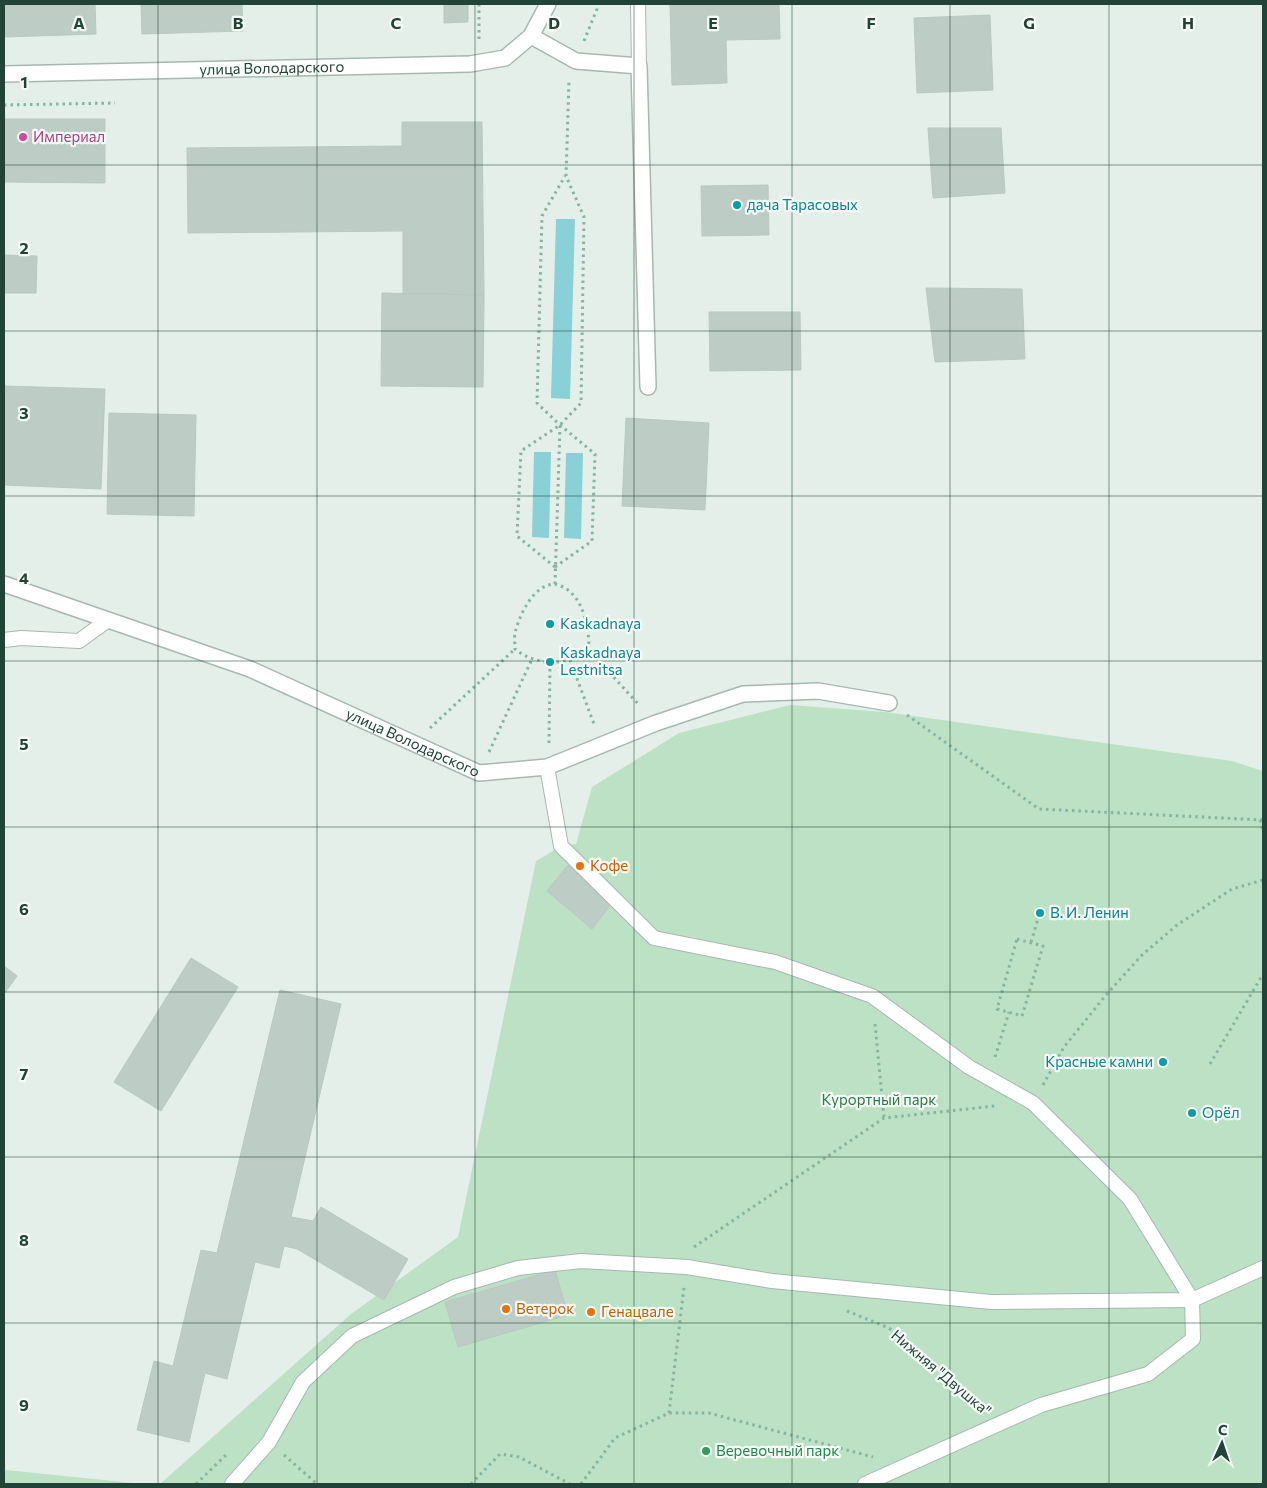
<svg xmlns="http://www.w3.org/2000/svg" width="1267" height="1488" viewBox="0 0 1267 1488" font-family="Commissioner,sans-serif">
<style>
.green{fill:#bde1c4}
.water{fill:#8ad0d7}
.building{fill:#bdcdc5;stroke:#b7c9c0}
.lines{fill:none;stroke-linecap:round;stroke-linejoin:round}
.service-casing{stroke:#a7b8b1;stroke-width:16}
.minor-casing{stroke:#a7b8b1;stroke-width:18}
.path{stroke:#83b5a2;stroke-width:3;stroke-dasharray:2.5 4;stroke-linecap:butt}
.service{stroke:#fff;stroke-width:14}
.minor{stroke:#fff;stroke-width:15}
.grid{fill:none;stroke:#224338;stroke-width:1;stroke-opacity:0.55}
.hotel-dot{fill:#d1479c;stroke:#f6fbf8;stroke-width:2}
.culture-dot{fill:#0f9aa8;stroke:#f6fbf8;stroke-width:2}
.food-dot{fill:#e8710a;stroke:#f6fbf8;stroke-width:2}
.leisure-dot{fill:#2e9e5b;stroke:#f6fbf8;stroke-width:2}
.labels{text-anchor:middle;stroke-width:4.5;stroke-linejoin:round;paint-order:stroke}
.street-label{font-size:15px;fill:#224338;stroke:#f6fbf8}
.hotel-label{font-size:15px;fill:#b23c85;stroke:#f6fbf8;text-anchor:start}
.culture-label{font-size:15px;fill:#0d838f;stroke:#f6fbf8;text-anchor:start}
.food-label{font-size:15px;fill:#c56008;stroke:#f6fbf8;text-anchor:start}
.park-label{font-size:15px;fill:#297c44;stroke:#f6fbf8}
.leisure-label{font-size:15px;fill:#27864d;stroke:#f6fbf8;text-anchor:start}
.grid-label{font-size:16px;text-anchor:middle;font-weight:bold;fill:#224338;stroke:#f6fbf8;stroke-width:4.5;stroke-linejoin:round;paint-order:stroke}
</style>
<rect width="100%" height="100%" fill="#e5efea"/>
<!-- green -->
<g class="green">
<path d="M790,705L885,712L1232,761L1263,771V1484H160L351,1314L458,1237L536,861L561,846L576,844L592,787L679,733Z"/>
<path d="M6,1470L143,1484H4V1472Z"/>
</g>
<!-- water -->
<g class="water">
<path d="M556,219H575L570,399L551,398Z"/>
<path d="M534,452H551L549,538L532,537Z"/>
<path d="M566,453H583L581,539L564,538Z"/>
</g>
<!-- building -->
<g class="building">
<path d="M4,4H95L96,34L4,37Z"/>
<path d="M141,4H242L243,31L142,34Z"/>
<path d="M444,4H468V22L444,23Z"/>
<path d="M670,4H779L780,39L726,40L727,83L672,85Z"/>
<path d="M990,15L993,90L917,93L914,18Z"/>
<path d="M4,119H105V183L4,182Z"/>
<path d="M402,122H482L484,295L403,294V231L188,233L187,148L402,146Z"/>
<path d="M928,128H1001L1005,193L933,198Z"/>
<path d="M768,185L769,235L702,236L701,186Z"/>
<path d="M4,255L37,256L36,293H4Z"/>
<path d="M926,288L1022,289L1025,359L935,362Z"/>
<path d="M382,293L484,295L483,387L381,386Z"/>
<path d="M709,312H800L801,370L710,371Z"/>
<path d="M4,386L105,389L101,489L4,485Z"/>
<path d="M109,413L196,415L194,516L107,514Z"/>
<path d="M626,418L709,423L705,510L622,506Z"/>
<path d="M568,865L612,903L592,929L547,891Z"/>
<path d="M191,958L238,987L161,1111L114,1082Z"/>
<path d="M4,966L17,976L4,994Z"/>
<path d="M280,990L341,1004L291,1217L313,1221L321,1207L408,1259L384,1300L297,1249L284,1246L279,1268L255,1262L227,1379L205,1373L189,1442L137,1430L154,1361L173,1366L201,1250L217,1253Z"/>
<path d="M555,1270L568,1315L458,1347L445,1302Z"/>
</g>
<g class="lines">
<defs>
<g id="service">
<path d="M638,4L639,66"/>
<path d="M4,640L21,638L79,641L108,620"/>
<path d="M547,767L561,846L654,938L775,962L872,996L969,1067L1033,1103L1130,1199L1192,1300L1193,1339L1148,1374L1041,1405L865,1484"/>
<path d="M232,1484L269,1442L303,1382L352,1336L454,1287L518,1268L581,1261L687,1267L772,1281L991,1302L1192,1300L1263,1268"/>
</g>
<g id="minor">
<path d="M531,36L576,61L639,66L648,387"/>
<path id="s1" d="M4,74L470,64L505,58L531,36L548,4"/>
<path id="s2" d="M4,584L250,669L479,773L547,767L656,723L743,694L818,691L889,703"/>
</g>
</defs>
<!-- service casing -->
<use href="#service" class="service-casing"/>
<!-- minor casing -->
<use href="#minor" class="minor-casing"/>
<!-- path -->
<g class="path">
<path d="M479,4V41"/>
<path d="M584,41L597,9V4"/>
<path d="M4,105L115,103"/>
<path d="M555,567L517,536L521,451L560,425L581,403L584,217L566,176L569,80"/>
<path d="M555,567L592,541L595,454L560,425L537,403L542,216L565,176"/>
<path d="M555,584L560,425"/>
<path d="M589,650C583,653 577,657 571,659C553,666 529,661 515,649C515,644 514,638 515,633C519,616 533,585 554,584C556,584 559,585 561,586C584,596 589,628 589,650L640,706"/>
<path d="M570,660L594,724"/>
<path d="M907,715L1039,809L1263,820"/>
<path d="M430,728L515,649"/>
<path d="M549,743L550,662"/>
<path d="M489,752L532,659"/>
<path d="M1260,820L1263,831"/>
<path d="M1017,939L1043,946L1022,1016L997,1009Z"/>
<path d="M1031,942L1038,919"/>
<path d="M875,1024L884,1118"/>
<path d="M995,1057L1009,1012"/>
<path d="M1210,1064L1263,974"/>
<path d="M1043,1085L1064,1047L1106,995L1141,956L1177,925L1232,889L1263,880"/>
<path d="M694,1247L884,1118L995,1106"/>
<path d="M847,1311L889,1328L983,1408"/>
<path d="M669,1413L684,1287"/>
<path d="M284,1455L317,1484"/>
<path d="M196,1484L226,1455"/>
<path d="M471,1484L500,1454L519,1457L570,1484"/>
<path d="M581,1484L615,1438L669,1413H709L873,1457"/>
</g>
<!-- service -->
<use href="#service" class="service"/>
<!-- minor -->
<use href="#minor" class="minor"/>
</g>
<!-- grid -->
<path class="grid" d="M158,4V1484M317,4V1484M475,4V1484M634,4V1484M792,4V1484M950,4V1484M1109,4V1484M4,165H1263M4,331H1263M4,496H1263M4,661H1263M4,827H1263M4,992H1263M4,1157H1263M4,1323H1263"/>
<!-- markers -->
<circle class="hotel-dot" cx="23" cy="137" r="5"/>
<g class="culture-dot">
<circle cx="737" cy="205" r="5"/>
<circle cx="550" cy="624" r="5"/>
<circle cx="550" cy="662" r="5"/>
<circle cx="1040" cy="913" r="5"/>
<circle cx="1163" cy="1062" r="5"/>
<circle cx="1192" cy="1113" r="5"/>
</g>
<g class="food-dot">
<circle cx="580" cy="866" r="5"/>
<circle cx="506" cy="1309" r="5"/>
<circle cx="591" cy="1312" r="5"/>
</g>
<circle class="leisure-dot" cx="706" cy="1451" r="5"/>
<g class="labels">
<!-- street labels -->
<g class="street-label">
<text dy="5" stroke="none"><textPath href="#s1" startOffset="268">улица Володарского</textPath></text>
<text dy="5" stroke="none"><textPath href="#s2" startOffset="439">улица Володарского</textPath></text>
<text transform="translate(941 1373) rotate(40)" y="5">Нижняя "Двушка"</text>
</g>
<!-- hotel labels -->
<g class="hotel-label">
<text x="33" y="142">Империал</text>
</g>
<!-- culture labels -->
<g class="culture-label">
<text x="747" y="210">дача Тарасовых</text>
<text x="560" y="629">Kaskadnaya</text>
<text x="560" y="658">Kaskadnaya<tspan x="560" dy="17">Lestnitsa</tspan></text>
<text x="1050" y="918">В. И. Ленин</text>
<text x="1153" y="1067" text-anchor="end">Красные камни</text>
<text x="1202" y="1118">Орёл</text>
</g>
<!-- food labels -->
<g class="food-label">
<text x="590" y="871">Кофе</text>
<text x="516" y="1314">Ветерок</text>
<text x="601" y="1317">Генацвале</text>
</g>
<!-- park labels -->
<g class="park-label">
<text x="879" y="1105">Курортный парк</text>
</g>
<!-- leisure labels -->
<g class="leisure-label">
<text x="716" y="1456">Веревочный парк</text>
</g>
</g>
<g class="grid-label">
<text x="79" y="29">A</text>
<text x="238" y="29">B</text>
<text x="396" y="29">C</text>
<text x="554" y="29">D</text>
<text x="713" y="29">E</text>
<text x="871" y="29">F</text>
<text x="1029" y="29">G</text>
<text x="1188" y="29">H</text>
<text x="24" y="88">1</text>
<text x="24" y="254">2</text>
<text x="24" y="419">3</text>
<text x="24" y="584">4</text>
<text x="24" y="750">5</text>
<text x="24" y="915">6</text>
<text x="24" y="1080">7</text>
<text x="24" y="1246">8</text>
<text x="24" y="1411">9</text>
</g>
<!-- border -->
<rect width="1267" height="1488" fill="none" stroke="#224338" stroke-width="10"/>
<!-- north arrow -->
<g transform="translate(1222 1443) rotate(3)" stroke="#f6fbf8" stroke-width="4" paint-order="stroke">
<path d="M0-4L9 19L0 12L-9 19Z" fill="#224338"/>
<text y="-8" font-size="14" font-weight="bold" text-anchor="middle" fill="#224338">С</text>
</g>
</svg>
